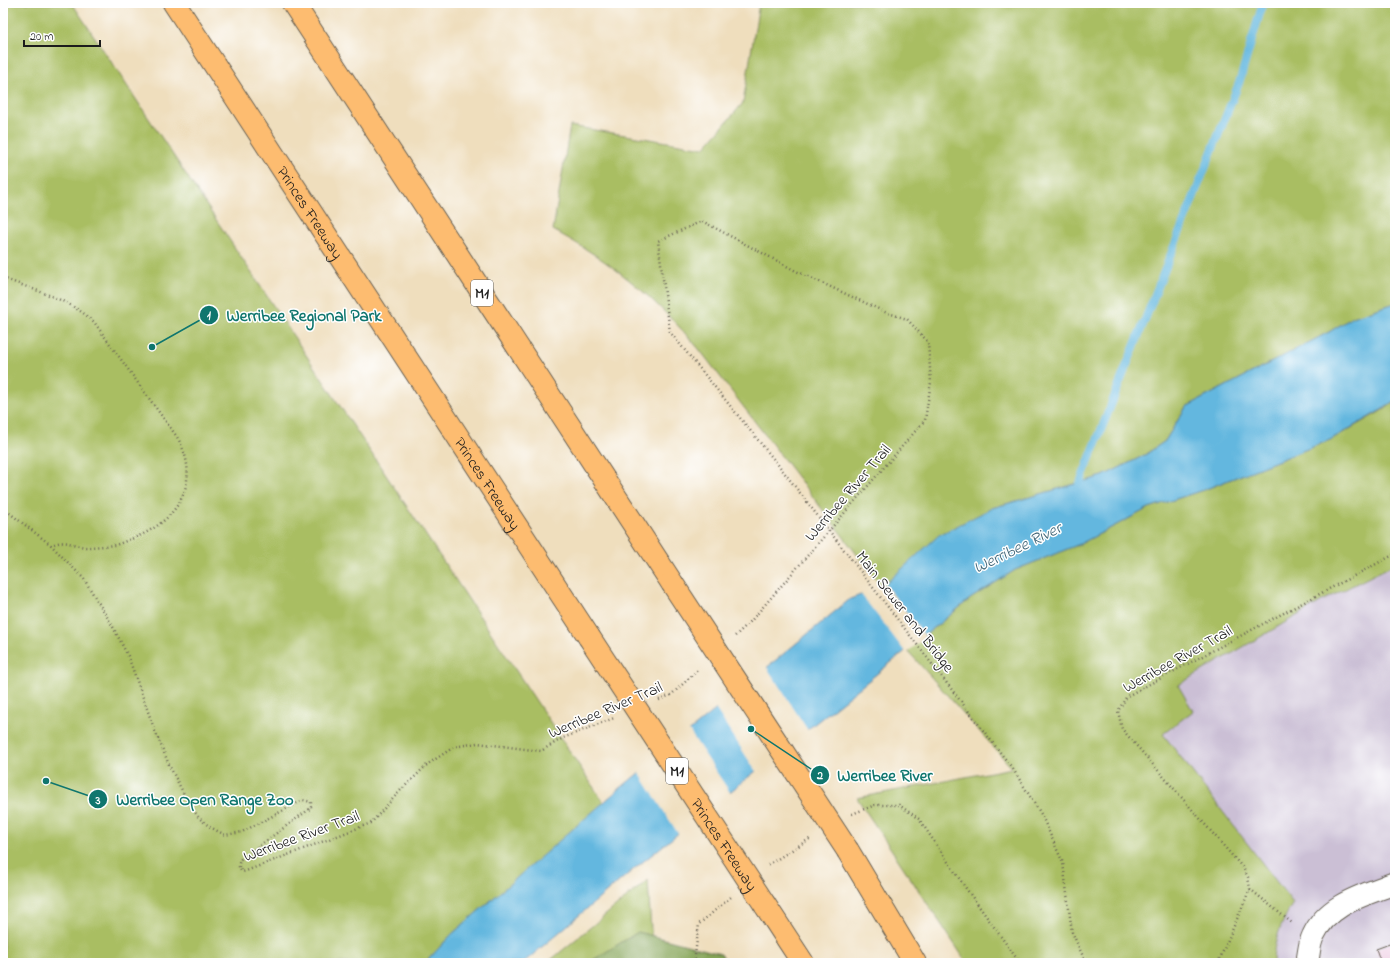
<svg xmlns="http://www.w3.org/2000/svg" width="1398" height="966" viewBox="0 0 1398 966" font-family="'Indie Flower',sans-serif">
<style>
.industrial{fill:#cbbfd5}
.green{fill:#a9be62;stroke:#626d3f}
.forest{fill:#86a558;stroke:#51603a}
.water{fill:#63b7df;stroke:#406a7e}
.pier{fill:#efdebd}
.lines{fill:none;stroke-linecap:round;stroke-linejoin:round}
.stream{stroke:#63b7df;stroke-width:8}
.building{fill:#e4b0d4}
.minor-casing{stroke:#666054;stroke-width:24}
.motorway-casing{stroke:#666054;stroke-width:24}
.path{stroke:#666054;stroke-width:2.5;stroke-dasharray:1 3;stroke-linecap:butt}
.minor{stroke:#fff;stroke-width:22}
.motorway{stroke:#fdbc6f;stroke-width:22}
.motorway-bridge-casing{stroke:#666054;stroke-width:24;stroke-linecap:butt}
.path-bridge{stroke:#666054;stroke-width:2.5;stroke-dasharray:1 3;stroke-linecap:butt}
.motorway-bridge{stroke:#fdbc6f;stroke-width:22}
.labels{text-anchor:middle;stroke-width:3;stroke-linejoin:round;paint-order:stroke}
.shield{fill:#fff;stroke:#606060;stroke-width:1}
.shield-label{font-size:15px;font-weight:bold;fill:#1c1c1c}
.street-label{font-size:16px;fill:#1c1c1c;stroke:#fff}
.water-label{font-size:17px;font-style:italic;fill:#3c6274;stroke:#fff}
.leader{fill:none;stroke:#0f766e;stroke-width:1.5}
.callout-dot{fill:#0f766e;stroke:#fff;stroke-width:1.5}
.mark-label{font-size:12px;text-anchor:middle;font-weight:bold;fill:#fff}
.callout-label{font-size:17px;text-anchor:middle;font-weight:bold;fill:#0f766e;stroke:#fff;stroke-width:3;stroke-linejoin:round;paint-order:stroke}
</style>
<rect width="100%" height="100%" fill="#fff"/>
<filter id="ink" filterUnits="userSpaceOnUse"><feTurbulence type="fractalNoise" baseFrequency=".025" numOctaves="2"/><feDisplacementMap in="SourceGraphic" scale="8" xChannelSelector="R" yChannelSelector="G"/><feConvolveMatrix kernelMatrix="1 2 1 2 8 2 1 2 1" color-interpolation-filters="sRGB"/></filter>
<filter id="wash" filterUnits="userSpaceOnUse"><feTurbulence type="fractalNoise" baseFrequency=".012" numOctaves="4" result="noise"/><feDisplacementMap in="SourceGraphic" scale="16" xChannelSelector="R" yChannelSelector="G"/><feGaussianBlur stdDeviation="0.9" result="paint"/><feColorMatrix in="noise" values="0 0 0 0 0 0 0 0 0 0 0 0 0 0 0 0 0 1.4 0 .05"/><feComposite in="paint" operator="in"/></filter>
<g filter="url(#wash)">
<rect width="100%" height="100%" fill="#efdebd"/>
<!-- industrial -->
<path class="industrial" d="M1395,564V963H1273L1276,942L1281,926L1293,903L1163,734L1193,711L1178,685L1322,601Z"/>
<!-- green -->
<g class="green">
<path d="M3,3H72L604,803L452,934L425,963H3Z"/>
<path d="M759,3H1395V303L1353,317L1329,332L1186,407L1165,441L1145,455L1103,476L992,508L882,587L699,349C654,297 614,263 553,230L570,126L704,148L743,103Z"/>
<path d="M1395,400V564L1322,601L1178,685L1193,711L1163,734L1293,903C1282,921 1273,942 1273,963H967L857,798L1012,768L907,650L970,599L1015,570L1080,544L1149,508L1206,489L1330,440L1383,410Z"/>
<path d="M648,880L653,963H547Z"/>
</g>
<!-- forest -->
<path class="forest" d="M638,932L721,954L728,963H588Z"/>
<!-- water -->
<path class="water" d="M1395,303V400L1383,409L1330,440L1206,489L1149,508L1080,544L1015,570L970,599L634,869L523,963H425L452,934L612,795L850,599L882,587L939,535L992,508L1103,476L1145,455L1165,441L1186,407L1329,332L1353,317Z"/>
<!-- pier -->
<g class="pier">
<path d="M884,583L926,637L906,653L860,593Z"/>
<path d="M766,666L809,732L757,773L715,708Z"/>
<path d="M688,729L731,794L679,835L638,771Z"/>
</g>
<g class="lines">
<!-- stream -->
<path class="stream" d="M1076,493L1239,83L1263,3"/>
</g>
<g id="blocks">
<!-- building -->
<path class="building" d="M1395,942V963H1381L1376,949Z"/>
</g>
</g>
<g filter="url(#ink)">
<use href="#blocks" fill-opacity="0" stroke="#666054" stroke-width="1"/>
<g class="lines">
<defs>
<path id="minor" d="M1307,963C1309,954 1309,944 1313,936C1328,903 1365,895 1395,883"/>
<g id="motorway">
<path id="s1" d="M174,3L589,637"/>
<path d="M293,3L672,583"/>
<path d="M848,851L915,963"/>
<path d="M765,905L803,963"/>
</g>
</defs>
<!-- minor casing -->
<use href="#minor" class="minor-casing"/>
<!-- motorway casing -->
<use href="#motorway" class="motorway-casing"/>
<!-- path -->
<g class="path">
<path d="M3,278C33,290 70,299 94,322L177,437C203,481 178,521 134,538C127,540 121,544 114,545C105,546 95,547 86,547C70,545 67,539 51,545"/>
<path d="M3,508L51,545L84,579L112,625L128,656L155,731L170,767L188,802L199,818L210,827L225,835L242,832L303,800L311,802V808L241,859C238,864 238,867 242,872L246,871L371,823L399,792L428,764L454,747L477,743L541,751L563,738L614,718"/>
<path d="M735,636L750,622L925,420L931,382L928,342L907,319L885,312L796,271L702,221L658,241L670,332L780,467"/>
<path d="M659,700L671,695L699,669"/>
<path d="M1013,769L1041,814L1063,863L1072,932L1086,963"/>
<path d="M852,814L875,805H899L919,819L965,887L1020,963"/>
<path d="M768,865L811,838"/>
<path d="M1250,889L1292,923"/>
<path d="M694,963L699,924L731,897"/>
<path d="M1218,963L1250,889L1248,877L1243,868L1122,729L1118,711L1127,696L1395,554"/>
</g>
<!-- minor -->
<use href="#minor" class="minor"/>
<!-- motorway -->
<use href="#motorway" class="motorway"/>
<defs>
<g id="motorway-bridge">
<path d="M672,583L848,851"/>
<path id="s2" d="M589,637L765,905"/>
</g>
</defs>
<!-- motorway-bridge casing -->
<use href="#motorway-bridge" class="motorway-bridge-casing"/>
<!-- path-bridge -->
<path class="path-bridge" d="M780,467L1013,769"/>
<!-- motorway-bridge -->
<use href="#motorway-bridge" class="motorway-bridge"/>
</g>
</g>
<g class="labels">
<!-- shield labels -->
<g class="shield">
<rect x="471" y="280" width="22" height="26" rx="3"/>
<rect x="666" y="758" width="22" height="26" rx="3"/>
</g>
<g class="shield-label">
<text x="482" y="298">M1</text>
<text x="677" y="776">M1</text>
</g>
<!-- street labels -->
<g class="street-label">
<text dy="6" stroke="none"><textPath href="#s1" startOffset="250">Princes Freeway</textPath></text>
<text dy="6" stroke="none"><textPath href="#s1" startOffset="574">Princes Freeway</textPath></text>
<text transform="translate(847 492) rotate(-49)" y="6">Werribee River Trail</text>
<text transform="translate(906 611) rotate(52)" y="6">Main Sewer and Bridge</text>
<text transform="translate(1177 658) rotate(-29)" y="6">Werribee River Trail</text>
<text transform="translate(605 709) rotate(-23)" y="6">Werribee River Trail</text>
<text transform="translate(301 835) rotate(-20)" y="6">Werribee River Trail</text>
<text dy="6" stroke="none"><textPath href="#s2" startOffset="248">Princes Freeway</textPath></text>
</g>
<!-- water labels -->
<g class="water-label">
<text transform="translate(1017 547) rotate(-26)" y="6">Werribee River</text>
</g>
</g>
<!-- callouts -->
<path class="leader" d="M152 347L209 315M751 729L820 775M46 781L98 799"/>
<g class="callout-dot">
<circle cx="152" cy="347" r="4"/>
<circle cx="751" cy="729" r="4"/>
<circle cx="46" cy="781" r="4"/>
<circle cx="209" cy="315" r="10"/>
<circle cx="820" cy="775" r="10"/>
<circle cx="98" cy="799" r="10"/>
</g>
<g class="mark-label">
<text x="209" y="319">1</text>
<text x="820" y="779">2</text>
<text x="98" y="804">3</text>
</g>
<g class="callout-label">
<text x="304" y="321">Werribee Regional Park</text>
<text x="885" y="781">Werribee River</text>
<text x="205" y="805">Werribee Open Range Zoo</text>
</g>
<!-- margin -->
<rect width="1398" height="966" fill="none" stroke="#fff" stroke-width="16"/>
<!-- scale -->
<path d="M24 40v6h76v-6" fill="none" stroke="#1c1c1c" stroke-width="2"/>
<text x="30" y="40" font-size="12" fill="#1c1c1c" stroke="#ffffff" stroke-width="3" paint-order="stroke">20 m</text>
</svg>
